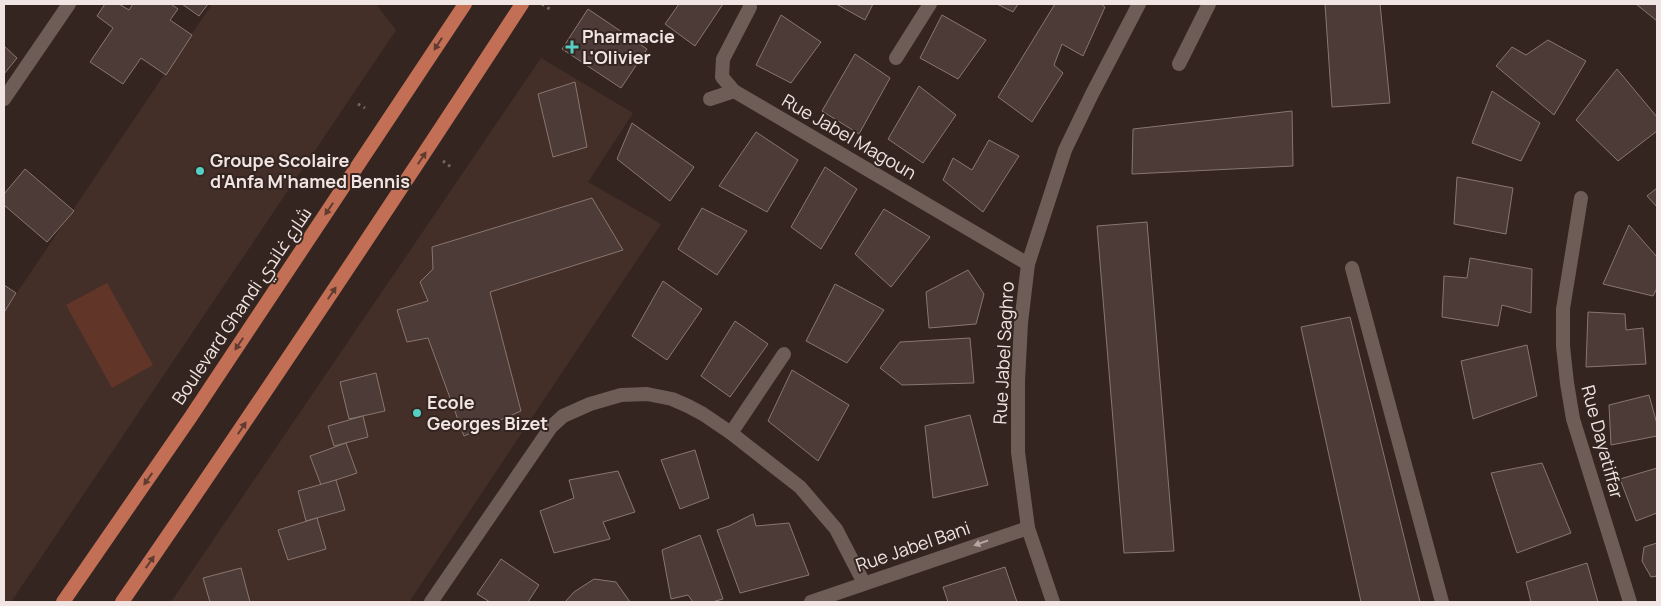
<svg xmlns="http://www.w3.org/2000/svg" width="1661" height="606" viewBox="0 0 1661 606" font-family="Manrope,Cairo,sans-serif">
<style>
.built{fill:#442f28}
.green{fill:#613528}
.building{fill:#4c3b36;stroke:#897670}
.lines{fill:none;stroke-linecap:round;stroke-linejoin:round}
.path{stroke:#756763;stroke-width:3;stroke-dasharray:2.5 4;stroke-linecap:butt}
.service{stroke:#6e5c57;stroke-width:14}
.minor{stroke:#6e5c57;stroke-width:14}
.primary{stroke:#c36f56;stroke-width:14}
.oneway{fill:#5f3b30}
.oneway2{fill:#b6a7a3}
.poi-dot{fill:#56cec4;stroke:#342520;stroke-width:2}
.labels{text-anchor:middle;stroke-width:4;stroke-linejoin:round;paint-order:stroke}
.poi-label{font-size:18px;font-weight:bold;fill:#f0e5e2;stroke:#342520;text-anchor:start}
.street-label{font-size:18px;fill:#f0e5e2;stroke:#342520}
</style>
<rect width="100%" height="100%" fill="#342520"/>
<!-- built -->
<g class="built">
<path d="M212,4H376L396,30L11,602H4V312Z"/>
<path d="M541,58L633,113L588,182L661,224L409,602H171Z"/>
</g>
<!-- green -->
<path class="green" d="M107,283L153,365L112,388L66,305Z"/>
<!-- building -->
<g class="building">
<path d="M105,4H119L129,10L133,4H171L178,9L170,20L192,35L166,75L141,58L123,84L90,62L113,28L97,16Z"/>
<path d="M182,4H208L199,16Z"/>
<path d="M679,4H723L695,46L665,24Z"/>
<path d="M836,4H873L865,20Z"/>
<path d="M997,4H1018L1013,12Z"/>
<path d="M1055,4H1101L1105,7L1083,56L1062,44L1054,65L1063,73L1032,122L998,97Z"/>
<path d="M1325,4H1380L1390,103L1332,107Z"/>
<path d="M1636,4H1657V21Z"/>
<path d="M588,9L647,49L621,88L562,49Z"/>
<path d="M781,15L821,42L791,83L756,65Z"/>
<path d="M942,15L986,40L958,79L920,58Z"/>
<path d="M1548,40L1586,61L1554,115L1496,66L1512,47L1526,55Z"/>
<path d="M4,46L17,58L4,74Z"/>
<path d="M855,54L890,78L859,134L822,111Z"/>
<path d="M1617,69L1657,117V131L1618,161L1576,120Z"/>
<path d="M575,82L587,147L553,157L538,94Z"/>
<path d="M919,86L956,115L923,163L888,139Z"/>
<path d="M1492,91L1540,123L1521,161L1472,143Z"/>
<path d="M1292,111L1293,166L1132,174L1133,129Z"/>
<path d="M632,123L694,167L670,201L617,159Z"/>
<path d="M756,132L798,160L767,212L719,186Z"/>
<path d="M989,140L1019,156L983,212L943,180L953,158L972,170Z"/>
<path d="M825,167L857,189L821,249L791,227Z"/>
<path d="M25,169L74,211L47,242L4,205V194Z"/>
<path d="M1457,177L1513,188L1506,234L1454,224Z"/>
<path d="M1657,188V207L1647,196Z"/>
<path d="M592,198L623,250L490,292L521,411L464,436L428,338L407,342L397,310L428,301L420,282L433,269L432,247Z"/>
<path d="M702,208L747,231L717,275L678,249Z"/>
<path d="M884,209L930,237L891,287L855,254Z"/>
<path d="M1147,222L1174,551L1124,553L1097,226Z"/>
<path d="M1629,225L1657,257V288L1653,296L1603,284Z"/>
<path d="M1470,258L1532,269L1531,313L1502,305L1498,326L1442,317L1444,276L1467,278Z"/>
<path d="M968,270L984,294L976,324L929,328L926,292Z"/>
<path d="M663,281L702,309L667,360L632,336Z"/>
<path d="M835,284L884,310L847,363L806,341Z"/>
<path d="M4,285L16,293L5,311L4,310Z"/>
<path d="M1588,312L1625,314L1626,330L1643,328L1646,364L1586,367Z"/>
<path d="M1350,317L1420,602H1361L1301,327Z"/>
<path d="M735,321L768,344L730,397L701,376Z"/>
<path d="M970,338L974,383L902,385L880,368L900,342Z"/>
<path d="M1527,345L1537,396L1473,419L1461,361Z"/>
<path d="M792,370L849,405L818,461L768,421Z"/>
<path d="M376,373L385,411L349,419L340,382Z"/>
<path d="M1649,395L1657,424V436L1611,445L1609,405Z"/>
<path d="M970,415L988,485L933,498L925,426Z"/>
<path d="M363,416L368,437L334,446L328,426Z"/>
<path d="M346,443L357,473L321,485L310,456Z"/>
<path d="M695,450L709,498L680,509L661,460Z"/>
<path d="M1542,463L1571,533L1517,553L1491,473Z"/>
<path d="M1657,468V513L1636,521L1620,479Z"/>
<path d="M618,471L635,512L603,522L610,539L554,553L540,511L574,498L569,480Z"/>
<path d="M336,480L345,510L306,521L298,491Z"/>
<path d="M753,514L756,526L789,523L809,575L740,593L717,530L729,526Z"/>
<path d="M317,518L326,549L288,560L278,530Z"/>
<path d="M700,535L723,599L712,602H693L688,595L671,599L662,550Z"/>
<path d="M1657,543V576L1651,577L1642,561L1644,547Z"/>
<path d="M501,559L539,585L528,602H490L477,594Z"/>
<path d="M1587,563L1598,602H1531L1526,582Z"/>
<path d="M1005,567L1017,602H948L943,587Z"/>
<path d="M241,568L250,602H210L203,578Z"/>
<path d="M594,579L616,582L630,602H565L574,592Z"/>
</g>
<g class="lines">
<!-- path -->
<g class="path">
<path d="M542,4L551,10"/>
<path d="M358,104L365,108"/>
<path d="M443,161L451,167"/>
</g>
<!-- service -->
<path class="service" d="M1179,64L1209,4"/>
<!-- minor -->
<g class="minor">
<path d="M750,7L723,59L722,77L734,91L1028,264"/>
<path d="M896,58L930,4"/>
<path d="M4,99L69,4"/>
<path d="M710,99L734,91"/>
<path d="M1581,198L1563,309V346L1567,383L1573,419L1630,602"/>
<path d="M1352,268L1442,602"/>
<path d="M731,433L784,354"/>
<path d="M431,602L551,427L563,416L590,404L621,395L647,394L672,399L688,406L703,414L731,433L800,487L836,529L864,583"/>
<path d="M811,602L1028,528"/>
<path d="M1053,602L1028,528L1018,452V381L1021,323L1028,264L1065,150L1092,94L1139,4"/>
</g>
<!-- primary -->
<g class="primary">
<path d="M63,602L190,418L465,4"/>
<path d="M122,602C258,405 391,205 522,4"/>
</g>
</g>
<!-- one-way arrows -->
<defs><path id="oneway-solid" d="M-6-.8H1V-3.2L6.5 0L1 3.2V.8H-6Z" transform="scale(1.25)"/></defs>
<g class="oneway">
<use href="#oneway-solid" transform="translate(438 44) rotate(123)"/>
<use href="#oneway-solid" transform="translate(422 158) rotate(-56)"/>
<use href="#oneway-solid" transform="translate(329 209) rotate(124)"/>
<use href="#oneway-solid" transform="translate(332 293) rotate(-56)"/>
<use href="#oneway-solid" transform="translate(239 344) rotate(124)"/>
<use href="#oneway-solid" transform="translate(242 428) rotate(-56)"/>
<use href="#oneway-solid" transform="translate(148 479) rotate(125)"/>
<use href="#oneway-solid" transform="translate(150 562) rotate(-55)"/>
</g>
<use class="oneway2" href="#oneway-solid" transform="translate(981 543) rotate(161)"/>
<!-- markers -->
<g class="poi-dot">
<path d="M569.5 39.5h5v5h5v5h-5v5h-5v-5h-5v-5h5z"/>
<circle cx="200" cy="171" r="5"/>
<circle cx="417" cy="413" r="5"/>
</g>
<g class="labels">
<!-- poi labels -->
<g class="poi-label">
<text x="582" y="43">Pharmacie<tspan x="582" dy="21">L'Olivier</tspan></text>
<text x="210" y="167">Groupe Scolaire<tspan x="210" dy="21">d'Anfa M'hamed Bennis</tspan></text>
<text x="427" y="409">Ecole<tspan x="427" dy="21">Georges Bizet</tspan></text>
</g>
<!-- street labels -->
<g class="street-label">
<text transform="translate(849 137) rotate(30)" y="6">Rue Jabel Magoun</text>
<text transform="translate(242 306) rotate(-56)" y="6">Boulevard Ghandi شارع غاندي</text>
<text transform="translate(1004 353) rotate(-87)" y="6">Rue Jabel Saghro</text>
<text transform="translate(1602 442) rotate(75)" y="6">Rue Dayatiffar</text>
<text transform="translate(913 547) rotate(-19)" y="6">Rue Jabel Bani</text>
</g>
</g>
<!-- border -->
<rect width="1661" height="606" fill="none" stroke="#f0e5e2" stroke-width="10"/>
</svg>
